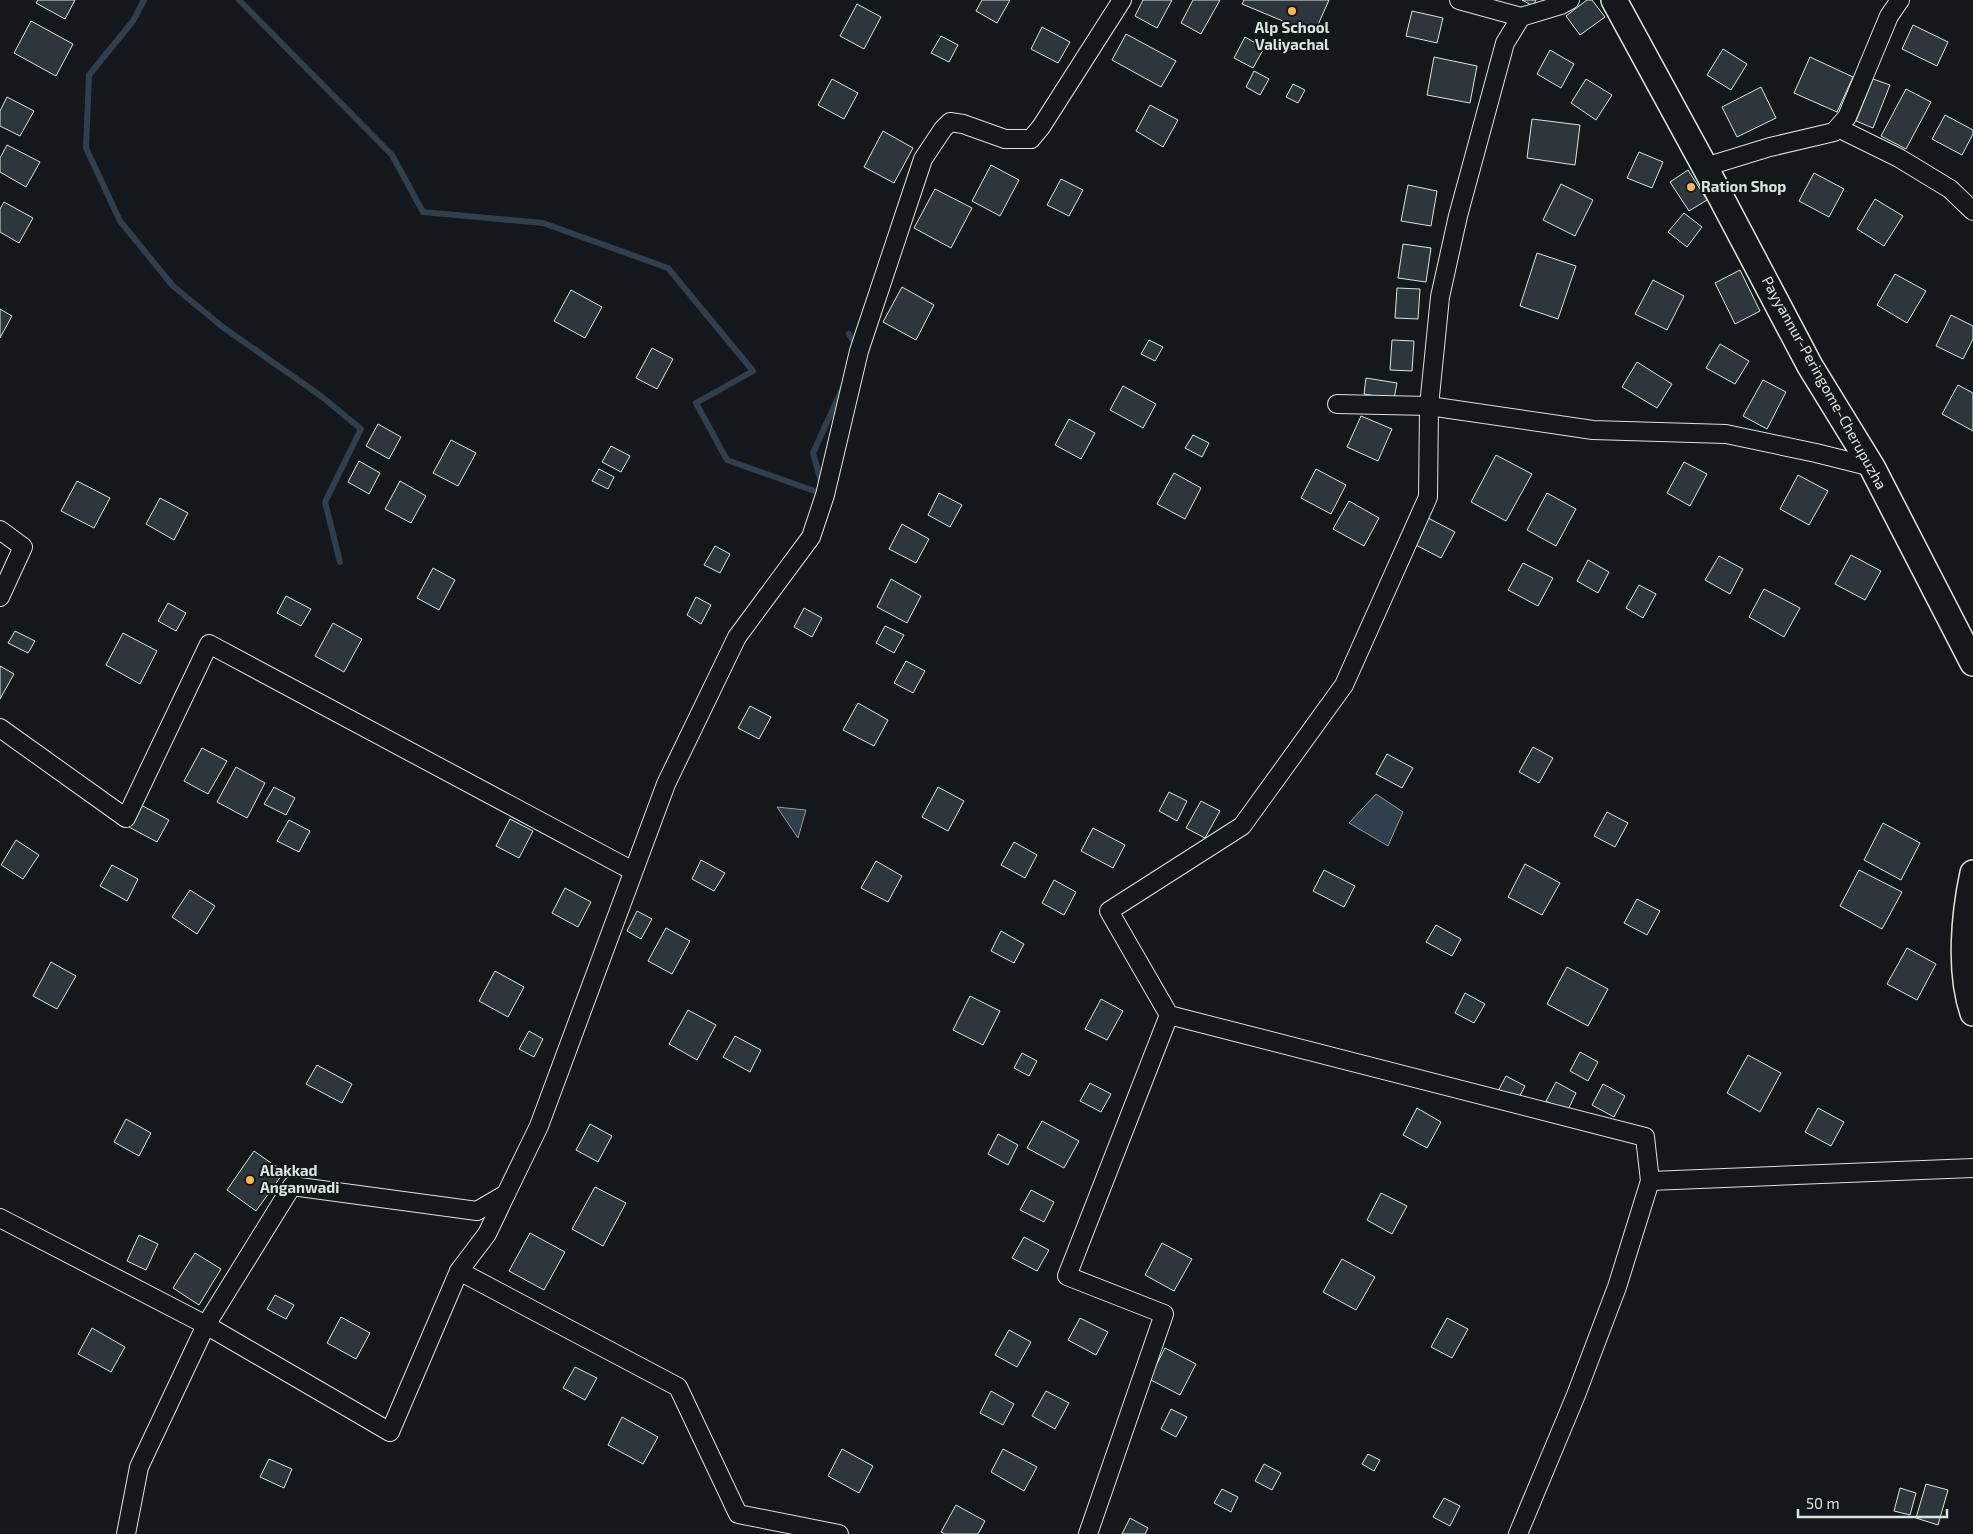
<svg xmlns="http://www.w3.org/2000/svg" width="1973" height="1534" viewBox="0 0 1973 1534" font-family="'Exo 2',sans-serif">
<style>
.water{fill:#2f3f4d;stroke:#939e99}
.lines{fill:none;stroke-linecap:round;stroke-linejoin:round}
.stream{stroke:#2f3f4d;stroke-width:6}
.building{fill:#2c363c;stroke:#d8e6dc}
.street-casing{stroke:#d8e6dc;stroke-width:20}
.secondary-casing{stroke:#d8e6dc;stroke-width:28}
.street{stroke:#14181c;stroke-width:18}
.secondary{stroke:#14181c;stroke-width:25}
.poi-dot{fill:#ffb74d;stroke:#14181c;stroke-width:2}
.labels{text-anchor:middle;stroke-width:4;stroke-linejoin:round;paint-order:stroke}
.poi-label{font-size:15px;font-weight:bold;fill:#d8e6dc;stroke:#14181c;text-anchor:start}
.street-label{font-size:15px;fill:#d8e6dc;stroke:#14181c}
</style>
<rect width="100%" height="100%" fill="#14181c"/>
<!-- water -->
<g class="water">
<path d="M1376,794L1403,812L1388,846L1349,823Z"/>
<path d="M777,807L806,810L798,838Z"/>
</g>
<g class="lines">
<!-- stream -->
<g class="stream">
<path d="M144,0L133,21L89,75L86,148L120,221L173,286L224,328L321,396L361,429L325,502L340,562"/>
<path d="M239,0L392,155L423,212L543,223L668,268L753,371L696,403L727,460L823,494"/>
<path d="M849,334L857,347"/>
<path d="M822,485L813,453L843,387"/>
</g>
</g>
<!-- building -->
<g class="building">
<path d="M38,0H75L65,19L36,3Z"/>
<path d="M982,0H1010L997,23L976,11Z"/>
<path d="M1143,0H1172L1157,28L1135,16Z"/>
<path d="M1193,0H1220L1201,34L1181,23Z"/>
<path d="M1244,0H1329L1314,34L1242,4Z"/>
<path d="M1522,0H1536L1533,6Z"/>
<path d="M1587,0H1592L1605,17L1580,35L1566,16Z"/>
<path d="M857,4L881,17L864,49L840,36Z"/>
<path d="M1412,11L1443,18L1437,43L1406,36Z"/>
<path d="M31,21L73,44L56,76L14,53Z"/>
<path d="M1913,25L1948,42L1937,66L1902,49Z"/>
<path d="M1042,27L1070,42L1058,63L1031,49Z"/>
<path d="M1126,34L1176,61L1161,87L1112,60Z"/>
<path d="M941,36L958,45L949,62L931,53Z"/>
<path d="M1245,37L1264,48L1253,68L1234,58Z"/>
<path d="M1723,49L1747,64L1731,90L1707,75Z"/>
<path d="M1550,50L1574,64L1561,88L1537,74Z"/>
<path d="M1434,57L1477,66L1470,103L1427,95Z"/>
<path d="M1810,57L1853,77L1837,112L1794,93Z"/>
<path d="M1254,71L1269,79L1260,95L1246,87Z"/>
<path d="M832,79L858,93L844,119L818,105Z"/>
<path d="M1586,79L1612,95L1596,120L1571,103Z"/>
<path d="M1873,79L1890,85L1873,128L1856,121Z"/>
<path d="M1293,84L1305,90L1298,103L1286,97Z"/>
<path d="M1761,87L1776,118L1737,137L1722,107Z"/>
<path d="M1906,89L1931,102L1906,149L1881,136Z"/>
<path d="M7,97L34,111L20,136L0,126V111Z"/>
<path d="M1150,105L1178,120L1163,147L1136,131Z"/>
<path d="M1945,115L1973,130V134L1962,155L1932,139Z"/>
<path d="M1532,119L1580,125L1575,165L1527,158Z"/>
<path d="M883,131L913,148L894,183L864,167Z"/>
<path d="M7,145L40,162L26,187L0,172V158Z"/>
<path d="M1639,152L1663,162L1652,188L1627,178Z"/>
<path d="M991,165L1019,180L1000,216L972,201Z"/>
<path d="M1688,170L1707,200L1689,211L1670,182Z"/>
<path d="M1814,173L1844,189L1829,217L1799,201Z"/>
<path d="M1061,179L1083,190L1069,216L1047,205Z"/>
<path d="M1561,184L1593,200L1575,236L1543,220Z"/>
<path d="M1408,185L1437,191L1431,226L1401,221Z"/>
<path d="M935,189L972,208L951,248L914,228Z"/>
<path d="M1875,199L1903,216L1884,246L1857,229Z"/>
<path d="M4,202L33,218L19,243L0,232V209Z"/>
<path d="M1684,213L1702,227L1687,247L1668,232Z"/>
<path d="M1403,244L1431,248L1426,282L1398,278Z"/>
<path d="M1537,253L1576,266L1558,319L1520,306Z"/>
<path d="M1740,270L1760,311L1735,324L1715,283Z"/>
<path d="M1895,274L1926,291L1907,323L1877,305Z"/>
<path d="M1653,280L1684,296L1667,330L1635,314Z"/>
<path d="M902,287L934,305L916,340L883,322Z"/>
<path d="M1397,288L1420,289L1418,319L1395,318Z"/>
<path d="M571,290L602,307L585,338L554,321Z"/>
<path d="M0,309L12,316L0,338Z"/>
<path d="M1951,315L1973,326V339L1963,359L1936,346Z"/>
<path d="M1149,340L1163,347L1155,361L1141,354Z"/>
<path d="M1392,340L1414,341L1412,371L1390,370Z"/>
<path d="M1720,344L1749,361L1735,384L1706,368Z"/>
<path d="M652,348L673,359L657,389L636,378Z"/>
<path d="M1637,362L1672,384L1657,408L1622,387Z"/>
<path d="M1366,378L1397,383L1394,399L1364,394Z"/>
<path d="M1763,380L1786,392L1767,429L1743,416Z"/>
<path d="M1958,385L1973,393V431L1942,414Z"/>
<path d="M1123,386L1156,404L1143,428L1110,410Z"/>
<path d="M1361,416L1392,429L1378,461L1347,447Z"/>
<path d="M1069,419L1095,433L1081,459L1055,445Z"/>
<path d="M378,424L401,437L389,459L366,446Z"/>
<path d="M1193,435L1209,443L1202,457L1185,448Z"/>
<path d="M451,440L476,453L458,486L433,473Z"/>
<path d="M611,446L630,456L621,472L602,462Z"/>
<path d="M1496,455L1532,474L1506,521L1471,502Z"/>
<path d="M359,461L380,473L369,494L348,482Z"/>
<path d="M1684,462L1707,474L1690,506L1667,493Z"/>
<path d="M599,469L614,477L608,489L592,481Z"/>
<path d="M1316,469L1346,485L1331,514L1301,498Z"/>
<path d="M1174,473L1201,488L1185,519L1157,504Z"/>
<path d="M1798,475L1828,491L1809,525L1780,509Z"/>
<path d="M77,481L110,498L94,528L61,511Z"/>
<path d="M400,481L426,496L411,523L385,509Z"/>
<path d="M939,493L962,505L950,527L928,515Z"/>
<path d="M1547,493L1576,509L1556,546L1527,530Z"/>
<path d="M160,498L188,513L174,540L146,524Z"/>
<path d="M1349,501L1379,518L1364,546L1333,529Z"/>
<path d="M1428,518L1455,532L1441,558L1414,544Z"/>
<path d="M902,524L929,539L916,563L889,549Z"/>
<path d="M715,546L730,554L720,573L704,565Z"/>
<path d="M1851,555L1881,571L1865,600L1835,584Z"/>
<path d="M1719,556L1743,569L1730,594L1705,580Z"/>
<path d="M1588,560L1609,572L1598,593L1577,581Z"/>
<path d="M1523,563L1553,578L1538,606L1508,590Z"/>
<path d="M433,568L455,580L439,610L417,598Z"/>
<path d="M891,579L921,596L907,623L877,607Z"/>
<path d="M1639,585L1656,594L1643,618L1626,608Z"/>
<path d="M1764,589L1800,608L1784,637L1749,617Z"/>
<path d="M286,596L311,609L301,626L277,613Z"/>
<path d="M696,597L711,605L701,624L687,615Z"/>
<path d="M168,603L186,613L176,631L158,621Z"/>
<path d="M804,608L822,618L812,637L794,627Z"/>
<path d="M333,623L362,639L344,672L315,656Z"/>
<path d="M885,626L904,635L894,653L876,643Z"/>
<path d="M15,631L35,641L28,653L8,643Z"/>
<path d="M123,633L157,651L140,684L106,665Z"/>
<path d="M906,661L925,671L913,693L894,683Z"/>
<path d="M0,666L14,674L0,699Z"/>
<path d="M858,703L888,720L874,746L843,730Z"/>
<path d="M750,706L771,717L759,739L738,728Z"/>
<path d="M1533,747L1553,758L1539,783L1519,772Z"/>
<path d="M202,748L227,761L208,794L184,781Z"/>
<path d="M1387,754L1413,768L1402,788L1376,774Z"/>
<path d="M236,767L265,783L247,818L217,802Z"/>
<path d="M274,787L295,798L286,815L264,804Z"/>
<path d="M938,787L964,801L948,831L922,817Z"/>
<path d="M1169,792L1187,801L1177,821L1159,811Z"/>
<path d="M1201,801L1220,811L1205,838L1186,828Z"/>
<path d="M139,804L169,820L157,842L127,826Z"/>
<path d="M1607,812L1628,823L1615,847L1594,836Z"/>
<path d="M510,819L533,831L519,858L496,846Z"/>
<path d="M289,820L310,831L299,852L277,841Z"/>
<path d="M1883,823L1920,843L1901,880L1864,860Z"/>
<path d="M1093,828L1125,845L1113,868L1081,851Z"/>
<path d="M16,840L39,855L23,879L1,865Z"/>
<path d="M1014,842L1037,855L1025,878L1001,865Z"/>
<path d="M701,860L725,873L714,891L692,879Z"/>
<path d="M876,861L902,876L888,902L861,888Z"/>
<path d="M1525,864L1560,883L1542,915L1508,897Z"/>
<path d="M112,865L138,879L127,901L100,886Z"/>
<path d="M1324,870L1355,886L1344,907L1313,891Z"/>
<path d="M1859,870L1902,892L1882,929L1840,906Z"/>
<path d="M1054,880L1076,892L1064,915L1042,903Z"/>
<path d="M565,888L591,902L578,927L552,913Z"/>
<path d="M190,890L215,906L197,934L172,917Z"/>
<path d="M1637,899L1660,911L1647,935L1624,923Z"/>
<path d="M637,911L652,919L641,939L627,931Z"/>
<path d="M1436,925L1461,939L1452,956L1426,942Z"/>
<path d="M666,928L690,941L672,974L648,961Z"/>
<path d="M1001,931L1024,944L1014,963L991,951Z"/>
<path d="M1907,948L1936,964L1917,1000L1887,984Z"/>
<path d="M51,962L76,976L57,1009L33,996Z"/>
<path d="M1567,967L1608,989L1588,1026L1547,1004Z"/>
<path d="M495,971L524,987L508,1017L479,1001Z"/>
<path d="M1465,993L1485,1004L1474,1023L1455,1013Z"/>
<path d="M970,996L1000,1011L983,1045L953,1030Z"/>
<path d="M1101,999L1123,1011L1107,1040L1085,1029Z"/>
<path d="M688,1010L716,1025L697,1060L669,1044Z"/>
<path d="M529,1031L543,1039L534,1057L519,1049Z"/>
<path d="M735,1036L761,1050L750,1072L723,1057Z"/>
<path d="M1580,1052L1598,1062L1588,1081L1570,1071Z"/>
<path d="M1022,1053L1037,1061L1029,1076L1014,1068Z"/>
<path d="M1748,1055L1781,1073L1760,1112L1727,1093Z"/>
<path d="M317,1065L352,1084L342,1103L306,1084Z"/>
<path d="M1506,1076L1525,1086L1517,1101L1498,1091Z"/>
<path d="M1556,1082L1576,1093L1567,1112L1546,1101Z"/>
<path d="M1090,1083L1111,1094L1101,1112L1080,1101Z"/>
<path d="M1603,1084L1625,1096L1614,1117L1592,1105Z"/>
<path d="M1417,1108L1441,1122L1427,1148L1403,1135Z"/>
<path d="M1818,1108L1844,1122L1831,1146L1805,1132Z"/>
<path d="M126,1119L151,1133L139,1156L114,1142Z"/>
<path d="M1042,1121L1079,1141L1064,1168L1027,1148Z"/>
<path d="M590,1124L612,1136L598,1162L576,1150Z"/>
<path d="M998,1134L1018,1145L1008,1165L988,1154Z"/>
<path d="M254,1151L284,1172L256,1211L227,1190Z"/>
<path d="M595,1187L626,1203L603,1246L572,1229Z"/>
<path d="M1031,1190L1054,1202L1044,1222L1020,1210Z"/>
<path d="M1381,1193L1407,1206L1392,1234L1367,1220Z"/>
<path d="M530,1233L565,1252L544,1290L509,1271Z"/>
<path d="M139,1235L158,1244L146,1270L127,1261Z"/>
<path d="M1024,1237L1049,1250L1037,1271L1012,1258Z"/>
<path d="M1162,1243L1192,1259L1174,1291L1145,1275Z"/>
<path d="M195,1253L221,1269L199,1305L173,1288Z"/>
<path d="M1342,1259L1375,1277L1356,1310L1323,1292Z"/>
<path d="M275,1295L294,1305L286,1319L267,1309Z"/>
<path d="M341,1317L370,1333L356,1359L327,1343Z"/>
<path d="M1080,1318L1108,1332L1096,1355L1068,1340Z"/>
<path d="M1447,1318L1468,1329L1452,1358L1431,1347Z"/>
<path d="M92,1328L125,1347L111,1372L78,1354Z"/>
<path d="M1009,1330L1031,1342L1017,1367L995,1355Z"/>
<path d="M1165,1348L1196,1364L1180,1395L1149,1379Z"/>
<path d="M575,1367L597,1378L585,1400L563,1388Z"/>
<path d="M991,1391L1014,1404L1003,1425L980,1413Z"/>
<path d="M1046,1391L1069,1403L1055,1429L1032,1416Z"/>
<path d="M1171,1409L1187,1417L1176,1437L1161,1429Z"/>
<path d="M622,1417L658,1437L643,1464L608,1445Z"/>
<path d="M842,1449L873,1466L859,1493L828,1476Z"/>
<path d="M1003,1449L1037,1467L1024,1491L991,1472Z"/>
<path d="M1368,1454L1380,1460L1374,1471L1362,1464Z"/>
<path d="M269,1459L292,1469L284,1488L260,1477Z"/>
<path d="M1264,1464L1281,1473L1272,1490L1255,1481Z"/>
<path d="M1926,1484L1948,1490L1938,1525L1916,1518Z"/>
<path d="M1900,1488L1916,1493L1910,1515L1894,1511Z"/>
<path d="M1222,1489L1238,1497L1231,1512L1214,1503Z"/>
<path d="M1444,1498L1460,1506L1450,1526L1433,1517Z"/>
<path d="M956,1505L985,1521L978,1534H945L941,1532Z"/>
<path d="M1130,1518L1148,1528L1145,1534H1122Z"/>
</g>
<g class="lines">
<defs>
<g id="street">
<path d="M1459,0L1521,17"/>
<path d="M1838,128L1899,158L1950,189L1973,211"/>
<path d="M1705,167L1770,147L1834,132L1847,117L1889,16L1900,0"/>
<path d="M1337,404L1429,406L1593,430L1726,434L1816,453L1872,467"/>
<path d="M0,530L23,547L0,597"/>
<path d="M0,728L126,818L209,644L633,871"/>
<path d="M1650,1181L1973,1168"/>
<path d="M0,1218L206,1325L390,1432L459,1271L678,1387L738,1514L839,1534"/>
<path d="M459,1271L487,1234L506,1194"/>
<path d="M126,1534L139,1467L206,1325L292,1186L477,1211L506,1194L539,1126L666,784L737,637L811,537L825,495L859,351L923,159L943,129L950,122L963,124L1005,139H1031L1041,127L1122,0"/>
<path d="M1088,1534L1164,1314L1067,1276L1169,1015"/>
<path d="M1518,1534L1576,1395L1617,1287L1650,1181L1645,1137L1169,1015L1109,911L1242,826L1344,685L1428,497L1429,406L1440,297L1458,216L1505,43L1521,17L1561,5L1570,0"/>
</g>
<g id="secondary">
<path d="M1614,0L1705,167L1810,366L1872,467L1973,663"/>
<path d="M1973,873C1964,915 1959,972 1973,1013"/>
</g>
</defs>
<!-- street casing -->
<use href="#street" class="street-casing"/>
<!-- secondary casing -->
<use href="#secondary" class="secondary-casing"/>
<!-- street -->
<use href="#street" class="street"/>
<!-- secondary -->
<use href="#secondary" class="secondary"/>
</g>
<!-- markers -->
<g class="poi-dot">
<circle cx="1292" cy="11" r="5"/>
<circle cx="1691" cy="187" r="5"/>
<circle cx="250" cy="1180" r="5"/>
</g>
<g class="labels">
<!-- poi labels -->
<g class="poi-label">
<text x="1292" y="33" text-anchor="middle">Alp School<tspan x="1292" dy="17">Valiyachal</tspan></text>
<text x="1701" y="192">Ration Shop</text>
<text x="260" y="1176">Alakkad<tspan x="260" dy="17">Anganwadi</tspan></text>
</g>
<!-- street labels -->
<g class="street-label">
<text transform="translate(1824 383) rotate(61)" y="5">Payyannur-Peringome-Cherupuzha</text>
</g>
</g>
<!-- scale -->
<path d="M1798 1509v8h149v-8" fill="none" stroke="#d8e6dc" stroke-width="2.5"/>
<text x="1806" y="1509" font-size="15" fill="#d8e6dc" stroke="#14181c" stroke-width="4" paint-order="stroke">50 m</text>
</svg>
